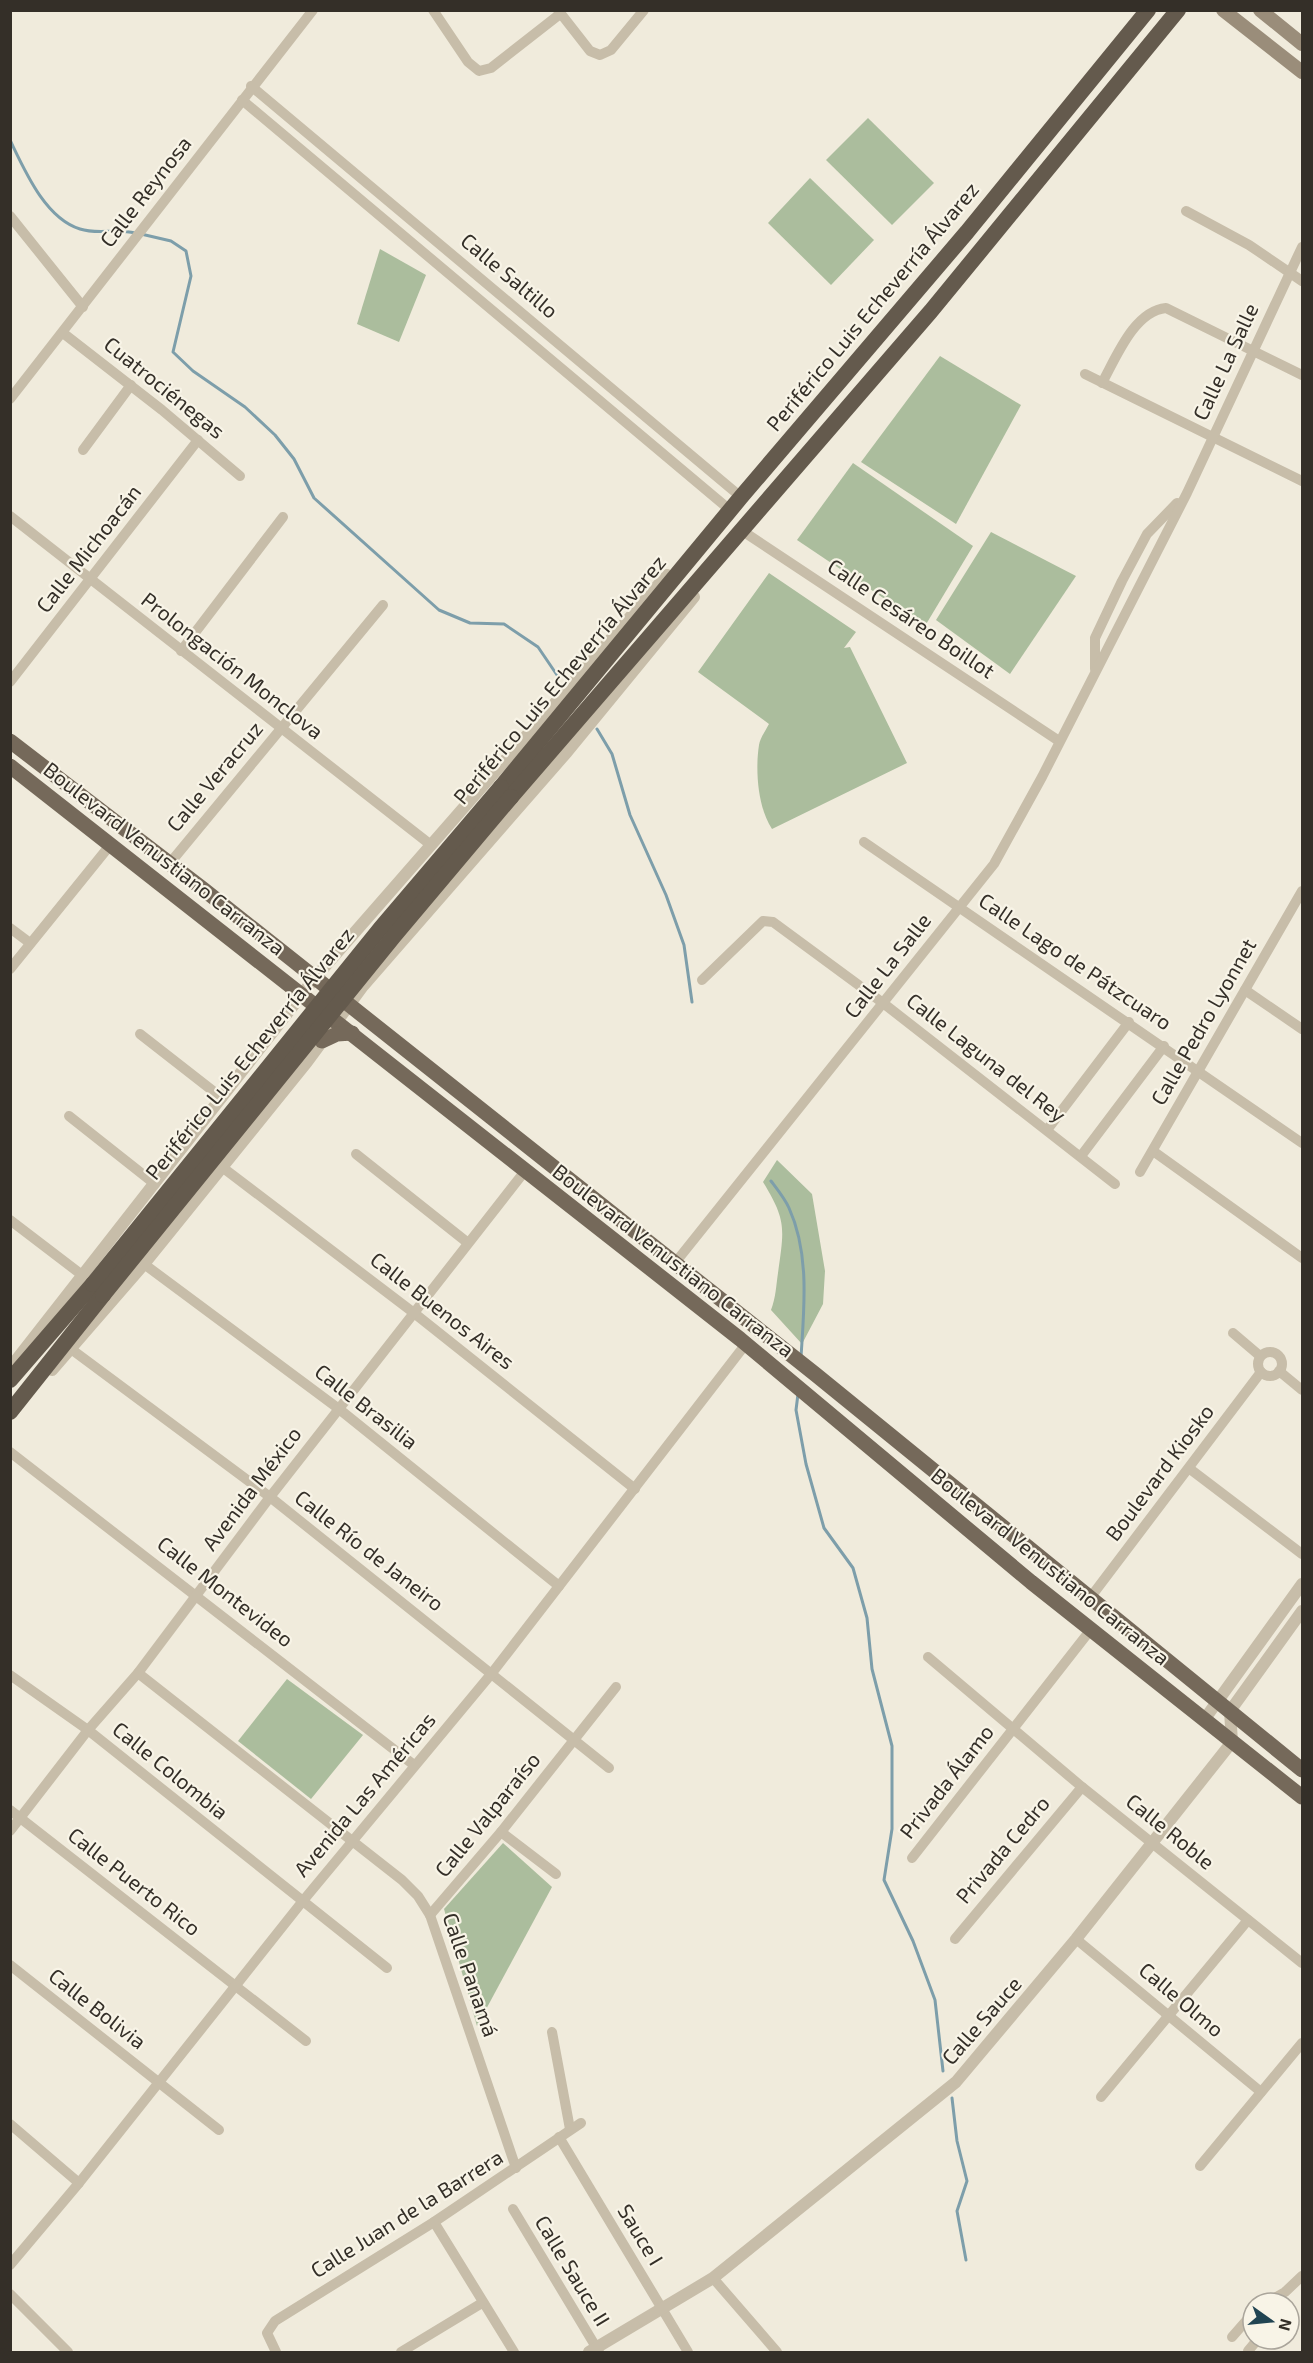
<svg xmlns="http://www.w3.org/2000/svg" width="1313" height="2363" viewBox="0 0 1313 2363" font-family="'Exo 2',sans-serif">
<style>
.green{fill:#abbd9d}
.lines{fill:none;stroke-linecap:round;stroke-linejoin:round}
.stream{stroke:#7d9eaa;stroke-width:3}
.minor{stroke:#c7bda9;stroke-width:10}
.tertiary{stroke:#c7bda9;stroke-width:12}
.secondary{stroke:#9a8d7a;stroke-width:14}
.primary{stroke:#75695a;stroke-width:15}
.trunk{stroke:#645a4d;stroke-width:16}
.trunk-bridge{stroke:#645a4d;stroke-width:16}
.labels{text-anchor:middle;stroke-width:4.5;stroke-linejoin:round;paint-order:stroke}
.street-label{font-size:21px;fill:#342f28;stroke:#f8f4e7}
</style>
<rect width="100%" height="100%" fill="#f0ebdc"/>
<!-- green -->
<g class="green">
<path d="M868,118L934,183L892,225L826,160Z"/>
<path d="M810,178L874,240L831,285L768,223Z"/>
<path d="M380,249L426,275L399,342L357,324Z"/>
<path d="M940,356L1021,405L956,524L861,462Z"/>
<path d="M853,463L973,546L925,626L797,540Z"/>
<path d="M991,532L1076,576L1010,674L936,620Z"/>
<path d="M769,573L856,632L844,648L850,647L907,763L772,829C758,808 755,771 759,745C760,738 766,730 769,724L698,672Z"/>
<path d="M777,1160L812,1194L825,1271L823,1304L802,1344L771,1310C776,1297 776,1286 778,1273C784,1229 787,1221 763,1182Z"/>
<path d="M287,1679L363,1735L311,1799L238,1741Z"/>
<path d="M503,1843L552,1887L477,2026L444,1909Z"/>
</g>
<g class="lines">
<!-- stream -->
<g class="stream">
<path d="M10,140C25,171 45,218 80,229C98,235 116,228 135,233"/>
<path d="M141,234L171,241L186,251L191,276L173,352L193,371L245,407L275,435L294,459L314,498L439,610L470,623L504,624L538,647L557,675"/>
<path d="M597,729L612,754L630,815L666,895L684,945L692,1002"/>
<path d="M771,1181C777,1189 785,1199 789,1208C810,1254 804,1309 801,1357"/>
<path d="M798,1394L796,1410L806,1464L824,1528L853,1568L867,1618L872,1669L892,1746V1829L884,1880L913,1941L935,2000L943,2071"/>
<path d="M952,2098L957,2141L967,2181L957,2211L966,2260"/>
</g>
<!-- minor -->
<g class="minor">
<path d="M433,10L468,62L479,71L491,68L560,14"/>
<path d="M558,10L590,51L600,55L611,50L644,10"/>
<path d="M251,86L741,497"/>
<path d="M242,100L730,510"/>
<path d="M1186,211L1249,245L1302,281"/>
<path d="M10,216L83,307"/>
<path d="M63,333L162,410L240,476"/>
<path d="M1085,374L1302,481"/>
<path d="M1102,383C1116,358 1134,311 1166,308L1302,375"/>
<path d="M10,399L313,10"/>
<path d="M83,450L131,385"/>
<path d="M10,516L431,845"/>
<path d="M741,530L1059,741"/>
<path d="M181,651L283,517"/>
<path d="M1095,669V638L1122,581L1147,534L1177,503"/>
<path d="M10,682L198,440"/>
<path d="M864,842L1302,1143"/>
<path d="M170,863L383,605"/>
<path d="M10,928L30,943"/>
<path d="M10,969L111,844"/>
<path d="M702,980L763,921L773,922L883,1003L1115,1184"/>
<path d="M1245,990L1302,1029"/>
<path d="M140,1034L222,1098"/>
<path d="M69,1116L155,1184"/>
<path d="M1047,1130L1129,1022"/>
<path d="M1153,1151L1302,1258"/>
<path d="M356,1154L468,1243"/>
<path d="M1081,1156L1164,1046"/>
<path d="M222,1167L414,1313L635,1489"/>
<path d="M1140,1172L1302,891"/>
<path d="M10,1220L82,1275"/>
<path d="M675,1263L994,864L1042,777L1187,493L1302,247"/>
<path d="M144,1264L339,1409L559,1586"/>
<path d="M1233,1333L1260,1356"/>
<path d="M71,1349L270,1497L609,1768"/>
<circle cx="1270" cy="1364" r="12"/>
<path d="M1279,1371L1302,1390"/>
<path d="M10,1452L414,1765"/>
<path d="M1190,1469L1302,1554"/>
<path d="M1090,1598L1261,1372"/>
<path d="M928,1657L1082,1787L1302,1963"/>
<path d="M138,1673L402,1880L418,1896L430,1915L516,2168"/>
<path d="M10,1675L88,1730L387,1968"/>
<path d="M10,1810L306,2041"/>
<path d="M10,1831L88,1730L138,1673L270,1497L525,1171"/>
<path d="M501,1832L556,1874"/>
<path d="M912,1858L1092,1628"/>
<path d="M430,1915L501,1832L616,1687"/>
<path d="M955,1939L1082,1787"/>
<path d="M1076,1939L1261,2092"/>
<path d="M10,1965L219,2130"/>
<path d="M552,2032L570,2129"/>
<path d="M1101,2097L1248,1920"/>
<path d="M10,2124L79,2183"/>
<path d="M559,2137L688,2352"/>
<path d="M1200,2166L1302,2043"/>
<path d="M513,2209L599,2352"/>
<path d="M434,2222L514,2352"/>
<path d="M10,2265L79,2183L302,1902L492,1673L745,1345"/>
<path d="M713,2278L777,2352"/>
<path d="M10,2294L68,2352"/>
<path d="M1266,2303L1285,2292L1302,2276"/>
<path d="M1232,2337L1253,2313"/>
<path d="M1248,2351L1258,2339"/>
<path d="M276,2352L267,2333L275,2321L434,2222L581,2123"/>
<path d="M401,2352L482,2303"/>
</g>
<!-- tertiary -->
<g class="tertiary">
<path d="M10,1368L314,979L667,575"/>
<path d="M52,1370L144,1264L307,1062L363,986L567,752L694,597"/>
<path d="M1204,1720L1302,1584"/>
<path d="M589,2352L713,2278L956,2082L1076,1939L1232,1742L1230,1711L1302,1611"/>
</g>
<!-- secondary -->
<g class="secondary">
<path d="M1223,10L1302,72"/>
<path d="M1260,10L1302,44"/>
</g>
<!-- primary -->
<g class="primary">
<path d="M10,741L203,889L815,1374L1302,1770"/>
<path d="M10,766L740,1339L1031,1582L1302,1797"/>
<path d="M322,1041L337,1034L352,1033"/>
</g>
<!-- trunk -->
<g class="trunk">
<path d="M501,787L741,497L967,232L1148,10"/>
<path d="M511,797L931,311L1178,10"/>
<path d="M10,1380L93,1284"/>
<path d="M10,1412L103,1295"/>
</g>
<!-- trunk-bridge -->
<g class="trunk-bridge">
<path d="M93,1284L380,929L501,787"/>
<path d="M103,1295L394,936L511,797"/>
</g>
</g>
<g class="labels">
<!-- street labels -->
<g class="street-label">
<text transform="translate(146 192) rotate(-52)" y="7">Calle Reynosa</text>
<text transform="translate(509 276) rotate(40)" y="7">Calle Saltillo</text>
<text transform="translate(873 307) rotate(-50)" y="7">Periférico Luis Echeverría Álvarez</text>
<text transform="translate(1226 362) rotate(-65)" y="7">Calle La Salle</text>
<text transform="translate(164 388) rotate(39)" y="7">Cuatrociénegas</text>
<text transform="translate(89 549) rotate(-52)" y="7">Calle Michoacán</text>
<text transform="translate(911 619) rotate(34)" y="7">Calle Cesáreo Boillot</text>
<text transform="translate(232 666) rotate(38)" y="7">Prolongación Monclova</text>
<text transform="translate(560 680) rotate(-50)" y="7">Periférico Luis Echeverría Álvarez</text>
<text transform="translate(215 777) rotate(-50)" y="7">Calle Veracruz</text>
<text transform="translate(164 859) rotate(38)" y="7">Boulevard Venustiano Carranza</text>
<text transform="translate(1075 962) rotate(34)" y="7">Calle Lago de Pátzcuaro</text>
<text transform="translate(888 966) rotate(-52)" y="7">Calle La Salle</text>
<text transform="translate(1204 1022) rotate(-60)" y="7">Calle Pedro Lyonnet</text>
<text transform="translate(250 1054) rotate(-51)" y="7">Periférico Luis Echeverría Álvarez</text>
<text transform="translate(986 1058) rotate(38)" y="7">Calle Laguna del Rey</text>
<text transform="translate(673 1261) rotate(38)" y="7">Boulevard Venustiano Carranza</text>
<text transform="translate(442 1311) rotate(38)" y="7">Calle Buenos Aires</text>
<text transform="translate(366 1407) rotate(38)" y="7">Calle Brasilia</text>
<text transform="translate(1160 1473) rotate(-53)" y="7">Boulevard Kiosko</text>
<text transform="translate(252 1489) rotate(-53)" y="7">Avenida México</text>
<text transform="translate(369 1551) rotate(38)" y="7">Calle Río de Janeiro</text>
<text transform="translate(1050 1567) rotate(39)" y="7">Boulevard Venustiano Carranza</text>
<text transform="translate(225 1592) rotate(38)" y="7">Calle Montevideo</text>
<text transform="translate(170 1771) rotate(39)" y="7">Calle Colombia</text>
<text transform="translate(947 1782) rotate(-52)" y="7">Privada Álamo</text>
<text transform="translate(365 1795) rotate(-50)" y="7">Avenida Las Américas</text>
<text transform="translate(488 1815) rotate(-51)" y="7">Calle Valparaíso</text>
<text transform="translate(1170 1832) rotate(39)" y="7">Calle Roble</text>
<text transform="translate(1003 1850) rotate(-50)" y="7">Privada Cedro</text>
<text transform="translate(134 1882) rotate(38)" y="7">Calle Puerto Rico</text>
<text transform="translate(470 1975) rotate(71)" y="7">Calle Panamá</text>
<text transform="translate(1181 2000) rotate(40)" y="7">Calle Olmo</text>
<text transform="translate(97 2009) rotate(38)" y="7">Calle Bolivia</text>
<text transform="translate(982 2021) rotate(-49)" y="7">Calle Sauce</text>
<text transform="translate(407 2214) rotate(-32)" y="7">Calle Juan de la Barrera</text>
<text transform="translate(640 2235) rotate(59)" y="7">Sauce I</text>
<text transform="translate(572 2271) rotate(59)" y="7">Calle Sauce II</text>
</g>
</g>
<!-- border -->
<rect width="1313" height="2363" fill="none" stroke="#342f28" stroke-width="24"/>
<!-- north arrow -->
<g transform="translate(1271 2321) rotate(105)"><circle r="28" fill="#f8f4e7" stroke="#aaa59b" stroke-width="1.5"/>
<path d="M0-4.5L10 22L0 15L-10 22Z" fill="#214452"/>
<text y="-9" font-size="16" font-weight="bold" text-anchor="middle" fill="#342f28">N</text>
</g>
</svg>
